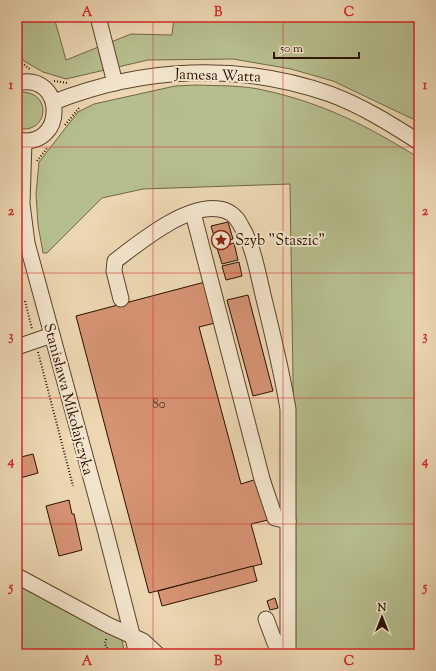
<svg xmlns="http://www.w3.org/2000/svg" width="436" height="671" viewBox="0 0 436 671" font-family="'Sorts Mill Goudy',serif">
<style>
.green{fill:#b7be8d;stroke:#716746}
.building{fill:#d69374;stroke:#2b1000}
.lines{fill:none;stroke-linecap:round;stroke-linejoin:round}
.minor-casing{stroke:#5b422c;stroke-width:17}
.path{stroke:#2b1000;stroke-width:2;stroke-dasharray:1 2;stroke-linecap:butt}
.minor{stroke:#f3e5cd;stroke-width:15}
.grid{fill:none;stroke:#d62828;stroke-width:1;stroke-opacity:0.55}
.labels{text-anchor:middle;stroke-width:4;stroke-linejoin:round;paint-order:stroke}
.number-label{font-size:13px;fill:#56311d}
.street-label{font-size:15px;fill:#2b1000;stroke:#f3e5cd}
.poi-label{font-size:15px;fill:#2b1000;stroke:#f3e5cd;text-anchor:start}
.neatline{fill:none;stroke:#d62828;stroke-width:1.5}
.grid-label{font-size:13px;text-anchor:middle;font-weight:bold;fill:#d62828}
</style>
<rect width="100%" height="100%" fill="#ecd7b2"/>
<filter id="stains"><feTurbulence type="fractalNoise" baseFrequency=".005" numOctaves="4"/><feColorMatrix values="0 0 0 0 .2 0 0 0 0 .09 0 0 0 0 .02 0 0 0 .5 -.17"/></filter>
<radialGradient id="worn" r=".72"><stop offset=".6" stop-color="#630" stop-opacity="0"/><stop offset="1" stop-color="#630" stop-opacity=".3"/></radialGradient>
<!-- green -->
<g class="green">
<path d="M17,17H54L66,60L131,34L172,35L174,17H419V122L333,81L291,69L233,59L148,60L66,79L43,72L24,61L17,49Z"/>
<path d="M196,85C218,86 242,85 263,90C323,103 368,126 419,158V654H294L293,379L290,184L143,189L102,198L47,253H43L38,225L36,194L39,162L78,112L94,104L175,86Z"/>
<path d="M22,92C54,93 47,136 17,128V94Z"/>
<path d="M17,570L118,624L125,654H17Z"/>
</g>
<!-- building -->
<g class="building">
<path d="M228,222L233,239L216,243L211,226Z"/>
<path d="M234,243L238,260L222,264L217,248Z"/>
<path d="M239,262L242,276L226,280L222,266Z"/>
<path d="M205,282L215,323L199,327L241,484L257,479L268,520L251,524L262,564L149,593L76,316Z"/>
<path d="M248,295L273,391L253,396L227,300Z"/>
<path d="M33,454L38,473L17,479V458Z"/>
<path d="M69,500L72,514H74L82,550L59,556L46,506Z"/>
<path d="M253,566L257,581L162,606L158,591Z"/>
<path d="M275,598L278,608L270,610L267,601Z"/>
</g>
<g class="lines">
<defs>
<g id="minor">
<path d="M98,17L115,83"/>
<path d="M17,83C66,71 67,150 17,140"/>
<path d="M54,102C143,67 239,62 330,94C362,106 391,124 419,142"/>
<path d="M24,141L22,204L27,243L105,529L137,654"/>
<path d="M193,213L262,479L275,518L288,521"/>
<path d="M121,299L114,271L115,261C140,242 186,204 219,209C228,210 236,216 240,224C254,246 258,275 264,299C273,336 282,372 288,409V654"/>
<path d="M17,347L52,335"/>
<path d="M17,576L108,625L143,641L157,654"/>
<path d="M266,619L275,643H287"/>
</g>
</defs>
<!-- minor casing -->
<use href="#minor" class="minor-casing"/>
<!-- path -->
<g class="path">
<path d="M17,59L31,70"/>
<path d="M54,81L68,83"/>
<path d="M65,125L79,108"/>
<path d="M37,161L48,147"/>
<path d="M25,301L32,329"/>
<path d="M38,352L73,486"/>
<path d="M106,639L105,644L110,654"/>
</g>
<!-- minor -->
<use href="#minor" class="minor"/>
</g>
<!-- grid -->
<path class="grid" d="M153,17V654M283,17V654M17,147H419M17,273H419M17,398H419M17,524H419"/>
<!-- icons -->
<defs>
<symbol id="sight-ring" viewBox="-11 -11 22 22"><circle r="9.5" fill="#f3e5cd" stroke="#8f2418" stroke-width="1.5"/><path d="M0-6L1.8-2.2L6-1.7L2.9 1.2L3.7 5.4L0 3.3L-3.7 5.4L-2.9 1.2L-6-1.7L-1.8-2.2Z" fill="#8f2418"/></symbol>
</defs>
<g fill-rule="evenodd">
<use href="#sight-ring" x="210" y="229" width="22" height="22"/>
</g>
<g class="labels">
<!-- number labels -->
<g class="number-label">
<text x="159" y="408">80</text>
</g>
<!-- street labels -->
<g class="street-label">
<text transform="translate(218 75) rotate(2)" y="5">Jamesa Watta</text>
<text transform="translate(69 399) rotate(75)" y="5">Stanisława Mikołajczyka</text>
</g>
<!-- poi labels -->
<g class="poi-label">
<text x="235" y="245">Szyb "Staszic"</text>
</g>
</g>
<!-- margin -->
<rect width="436" height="671" fill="none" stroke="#ecd7b2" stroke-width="44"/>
<!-- north arrow -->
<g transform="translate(382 617)" stroke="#f3e5cd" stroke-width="3" paint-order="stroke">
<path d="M0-3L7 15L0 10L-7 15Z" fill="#2b1000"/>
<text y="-6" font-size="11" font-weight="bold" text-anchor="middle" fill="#2b1000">N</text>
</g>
<!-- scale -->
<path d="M274 52v6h85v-6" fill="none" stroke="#2b1000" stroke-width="2"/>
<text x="280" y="52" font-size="12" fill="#2b1000" stroke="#f3e5cd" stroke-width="3" paint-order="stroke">50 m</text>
<rect x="22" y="22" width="392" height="627" class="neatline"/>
<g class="grid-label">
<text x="87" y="16">A</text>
<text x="218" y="16">B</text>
<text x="349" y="16">C</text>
<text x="11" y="89">1</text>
<text x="425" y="89">1</text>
<text x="11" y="215">2</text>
<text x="425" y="215">2</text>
<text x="11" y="340">3</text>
<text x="425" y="340">3</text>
<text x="11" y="465">4</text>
<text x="425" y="465">4</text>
<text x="11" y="591">5</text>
<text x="425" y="591">5</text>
<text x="87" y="665">A</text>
<text x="218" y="665">B</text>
<text x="349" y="665">C</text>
</g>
<rect width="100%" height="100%" filter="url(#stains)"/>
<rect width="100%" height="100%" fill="url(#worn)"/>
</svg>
